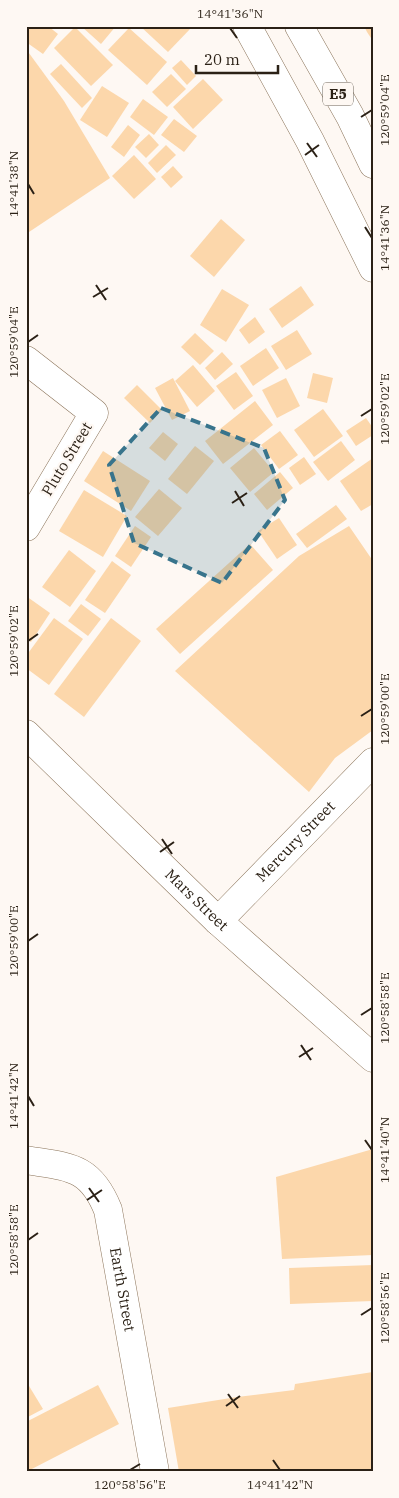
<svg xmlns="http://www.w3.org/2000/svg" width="399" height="1498" viewBox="0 0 399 1498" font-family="'IBM Plex Serif',serif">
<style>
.building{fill:#fcd7ab}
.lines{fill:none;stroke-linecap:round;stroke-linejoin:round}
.minor-casing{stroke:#8b745a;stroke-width:29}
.highway-casing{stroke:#8b745a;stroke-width:29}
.minor{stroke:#fff;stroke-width:28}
.highway{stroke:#fff;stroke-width:28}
.marked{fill:#38748c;fill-opacity:0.2;stroke:#38748c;stroke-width:4;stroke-dasharray:10 6;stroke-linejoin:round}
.ticks{fill:none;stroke:#2b2116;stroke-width:2}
.labels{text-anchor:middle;stroke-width:4.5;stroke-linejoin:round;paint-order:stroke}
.shield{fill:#fef8f3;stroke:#6a6258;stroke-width:1}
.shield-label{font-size:14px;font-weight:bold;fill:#2b2116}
.street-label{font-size:15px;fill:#2b2116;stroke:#fef8f3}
.neatline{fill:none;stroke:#2b2116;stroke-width:2}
.ticks-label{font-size:12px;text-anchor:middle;fill:#2b2116}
</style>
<rect width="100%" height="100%" fill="#fef8f3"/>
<!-- building -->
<g class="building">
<path d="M27,26H48L58,34L43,54L26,42Z"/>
<path d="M81,26H116L101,44Z"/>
<path d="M140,26H188L191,28L168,52Z"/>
<path d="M364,26H373V41L367,32Z"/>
<path d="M75,27L113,65L91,86L54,48Z"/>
<path d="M129,28L167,62L147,85L108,50Z"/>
<path d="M26,49L64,101L110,178L26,234Z"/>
<path d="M181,60L196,76L187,85L172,68Z"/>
<path d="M61,64L92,98L82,108L50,74Z"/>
<path d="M171,74L186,89L167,107L152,92Z"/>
<path d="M203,79L223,100L193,129L173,107Z"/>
<path d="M102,86L129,103L107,137L80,120Z"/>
<path d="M143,99L168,117L154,135L130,117Z"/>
<path d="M174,119L197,136L184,152L161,135Z"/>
<path d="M128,125L140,135L124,157L111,147Z"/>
<path d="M149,134L159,145L146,158L135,147Z"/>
<path d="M166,145L176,155L157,173L148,163Z"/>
<path d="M134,155L156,179L134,199L112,176Z"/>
<path d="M173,166L183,177L171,188L161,177Z"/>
<path d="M221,219L245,240L214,277L190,256Z"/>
<path d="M301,286L314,305L282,328L269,309Z"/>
<path d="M222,289L249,305L226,342L200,325Z"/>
<path d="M255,317L265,332L249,344L239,330Z"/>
<path d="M297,330L312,354L286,370L271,346Z"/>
<path d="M195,333L214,351L200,365L181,347Z"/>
<path d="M266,348L279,368L253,386L240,366Z"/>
<path d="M222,352L233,364L215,380L205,368Z"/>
<path d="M193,365L215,391L197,407L175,381Z"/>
<path d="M236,372L253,396L234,410L216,386Z"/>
<path d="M313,373L333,378L327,403L307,398Z"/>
<path d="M173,378L190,411L172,420L155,388Z"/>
<path d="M286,378L300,406L277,418L262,390Z"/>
<path d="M137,385L162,410L150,423L124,398Z"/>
<path d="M255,401L273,425L223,464L205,441Z"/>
<path d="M323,409L343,436L314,457L294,430Z"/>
<path d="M366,418L373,428V435L356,446L346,431Z"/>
<path d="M280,431L298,455L279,469L261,445Z"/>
<path d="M163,432L178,444L165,461L149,448Z"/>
<path d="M341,441L355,460L328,481L313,462Z"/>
<path d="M195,446L214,461L187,494L168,479Z"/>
<path d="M254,448L274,472L250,492L230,468Z"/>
<path d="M103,451L150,481L131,511L84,481Z"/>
<path d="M304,457L316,474L300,485L289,468Z"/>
<path d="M373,458V504L361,511L340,481Z"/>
<path d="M280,472L293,488L267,510L254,494Z"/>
<path d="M159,489L182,508L158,536L135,517Z"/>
<path d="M84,490L127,516L103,557L59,531Z"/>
<path d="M336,505L347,519L307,548L296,534Z"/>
<path d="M279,518L297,545L277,559L258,531Z"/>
<path d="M135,526L151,537L131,567L115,556Z"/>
<path d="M349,526L373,561V730L335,758L309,792L175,671L299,556Z"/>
<path d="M250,544L273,570L180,654L156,629Z"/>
<path d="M69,550L96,571L70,607L42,587Z"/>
<path d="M112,561L131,575L105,613L85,600Z"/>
<path d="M26,596L50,613L31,642L26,639Z"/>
<path d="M81,604L101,619L88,636L68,621Z"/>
<path d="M54,618L83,639L49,685L26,668V656Z"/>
<path d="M111,618L141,641L84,717L54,694Z"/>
<path d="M373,1149V1255L282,1259L276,1177Z"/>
<path d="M373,1265V1301L290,1304L289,1268Z"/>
<path d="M373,1372V1472H179L168,1408L237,1397L294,1390L295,1384Z"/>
<path d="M26,1381L43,1409L26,1418Z"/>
<path d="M98,1385L119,1424L26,1472V1422Z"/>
</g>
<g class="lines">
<defs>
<g id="minor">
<path d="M26,360L94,413L26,527"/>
<path id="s1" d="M26,734L218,921L373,1058"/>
<path id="s2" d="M218,921L373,762"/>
<path id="s3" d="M26,1160C68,1167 90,1165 108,1210L155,1472"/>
</g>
<g id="highway">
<path d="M247,26L310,141L373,268"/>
<path d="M299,26L350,116L373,164"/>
</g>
</defs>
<!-- minor casing -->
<use href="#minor" class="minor-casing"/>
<!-- highway casing -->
<use href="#highway" class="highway-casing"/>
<!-- minor -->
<use href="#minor" class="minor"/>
<!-- highway -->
<use href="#highway" class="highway"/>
</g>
<!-- marked area -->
<path class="marked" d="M161,408L264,448L285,500L222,583L134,543L109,465Z"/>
<!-- ticks -->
<path class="ticks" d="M230,28L237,38M361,117L372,110M307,143L317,157M305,155L319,145M28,184L34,194M365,227L372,238M96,285L106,300M93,297L108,288M28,342L38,335M361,416L372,409M235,491L244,506M232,503L247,493M28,641L38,634M361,716L372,709M162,839L172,854M160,852L174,842M28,941L38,934M361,1015L372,1008M301,1045L311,1060M299,1057L313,1048M28,1096L34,1106M365,1140L372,1150M89,1188L99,1202M87,1200L102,1190M28,1240L38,1233M361,1315L372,1308M228,1394L238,1408M226,1406L240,1396M273,1460L280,1470M130,1470L140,1464"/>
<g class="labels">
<!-- shield labels -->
<rect class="shield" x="323" y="82.5" width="30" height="23" rx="4"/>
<g class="shield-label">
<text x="338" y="99">E5</text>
</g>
<!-- street labels -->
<g class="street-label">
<text transform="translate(67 459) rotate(-59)" y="5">Pluto Street</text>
<text dy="5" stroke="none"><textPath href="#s2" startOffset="111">Mercury Street</textPath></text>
<text dy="5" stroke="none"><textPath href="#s1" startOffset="238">Mars Street</textPath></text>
<text dy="5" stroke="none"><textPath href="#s3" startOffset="184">Earth Street</textPath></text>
</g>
</g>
<!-- border -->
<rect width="399" height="1498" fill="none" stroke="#fef8f3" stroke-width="55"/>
<!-- scale -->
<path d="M196 65v8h82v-8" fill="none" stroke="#2b2116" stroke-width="2.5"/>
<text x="204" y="65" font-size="15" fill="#2b2116" stroke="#fef8f3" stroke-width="4" paint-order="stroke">20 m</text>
<rect x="28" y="28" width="344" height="1442" class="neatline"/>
<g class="ticks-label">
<text x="230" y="18">14°41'36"N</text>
<text transform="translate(385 110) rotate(-90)" y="4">120°59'04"E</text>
<text transform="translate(14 184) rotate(-90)" y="4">14°41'38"N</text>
<text transform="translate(385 238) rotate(-90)" y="4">14°41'36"N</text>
<text transform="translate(14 342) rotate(-90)" y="4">120°59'04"E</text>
<text transform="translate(385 409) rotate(-90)" y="4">120°59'02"E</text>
<text transform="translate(14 641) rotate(-90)" y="4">120°59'02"E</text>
<text transform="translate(385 709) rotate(-90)" y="4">120°59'00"E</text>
<text transform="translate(14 941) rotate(-90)" y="4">120°59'00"E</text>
<text transform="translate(385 1008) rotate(-90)" y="4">120°58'58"E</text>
<text transform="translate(14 1096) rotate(-90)" y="4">14°41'42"N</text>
<text transform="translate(385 1150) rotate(-90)" y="4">14°41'40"N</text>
<text transform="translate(14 1240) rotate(-90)" y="4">120°58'58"E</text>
<text transform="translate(385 1308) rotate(-90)" y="4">120°58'56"E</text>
<text x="130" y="1489">120°58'56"E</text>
<text x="280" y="1489">14°41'42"N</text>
</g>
</svg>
